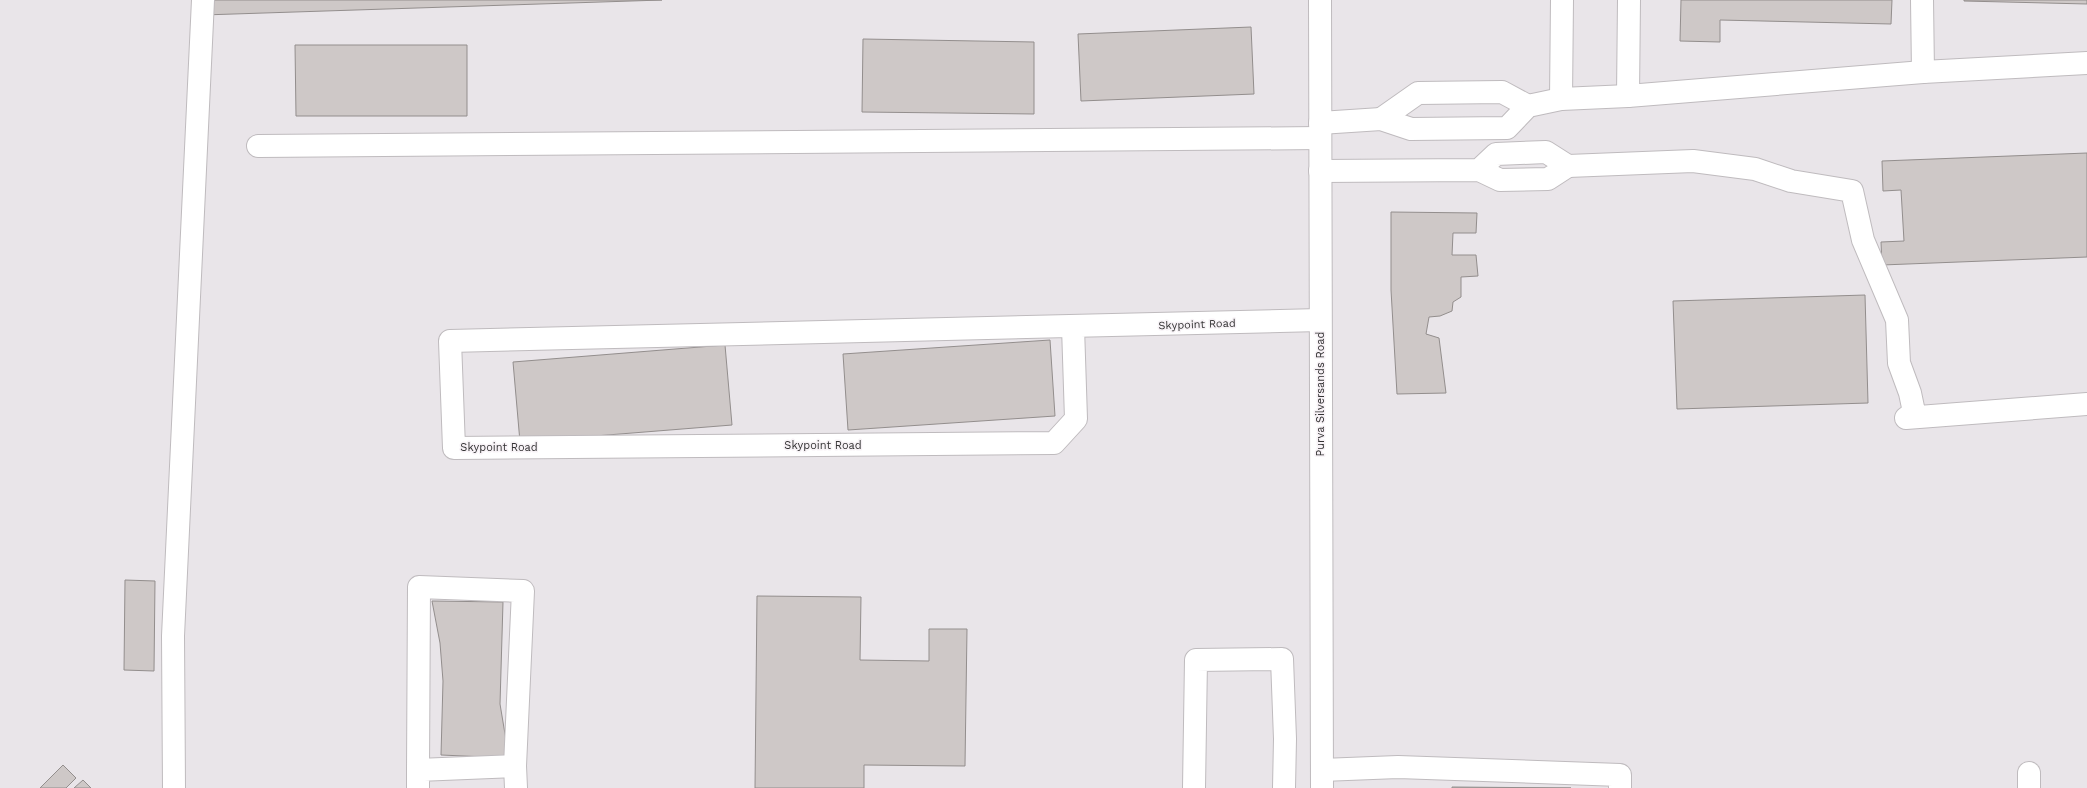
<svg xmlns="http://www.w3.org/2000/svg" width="2087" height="788" viewBox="0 0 2087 788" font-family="'Work Sans',sans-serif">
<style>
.building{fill:#cec8c7;stroke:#938e8d}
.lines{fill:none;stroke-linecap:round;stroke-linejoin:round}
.minor-casing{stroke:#bfbbbe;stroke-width:24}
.minor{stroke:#fff;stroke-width:22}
.labels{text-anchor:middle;stroke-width:3;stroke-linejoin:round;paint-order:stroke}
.street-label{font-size:11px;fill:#343334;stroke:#f7f2f6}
</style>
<rect width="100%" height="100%" fill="#e9e5e9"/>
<!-- building -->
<g class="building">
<path d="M203,0H662L203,15Z"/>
<path d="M1681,0H1892L1891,24L1720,20V42L1680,41Z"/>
<path d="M1964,0H2087V4L1964,1Z"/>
<path d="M1251,27L1254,94L1081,101L1078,34Z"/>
<path d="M863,39L1034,42V114L862,112Z"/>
<path d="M295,45H467V116H296Z"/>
<path d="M2087,153V257L1882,265L1881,242L1904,241L1901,190L1883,191L1882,161Z"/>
<path d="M1391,212L1477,213L1476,233H1453L1452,255H1476L1478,276L1461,277V297L1453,302L1452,311L1440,316L1429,317L1426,334L1439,338L1446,393L1397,394L1391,290Z"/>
<path d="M1865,295L1868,403L1677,409L1673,301Z"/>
<path d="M1050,340L1055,416L848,430L843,354Z"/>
<path d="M725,345L732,425L520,442L513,362Z"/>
<path d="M125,580L155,581L154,671L124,670Z"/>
<path d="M757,596L861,597L860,660L929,661V629H967L965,766L864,765V788H755Z"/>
<path d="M432,601L503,602L500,704L509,758L441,755L443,681L440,643Z"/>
<path d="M63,765L76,778L66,788H40Z"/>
<path d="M83,780L91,788H74Z"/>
<path d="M1452,787L1571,788H1452Z"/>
</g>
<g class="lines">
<defs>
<g id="minor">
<path d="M1320,0L1322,788"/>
<path d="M1922,0L1923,72"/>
<path d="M1628,96L1629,0"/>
<path d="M1561,99L1562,0"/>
<path d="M1381,119L1418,93L1502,92L1528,106"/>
<path d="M1320,123L1381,119L1411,129L1507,128L1528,106L1561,99L1628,96L1923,72L2087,63"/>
<path d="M258,146L1320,138"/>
<path d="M1568,166L1693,161L1755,169L1791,181L1852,191L1863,240L1897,320L1899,363L1910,393L1914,412L1906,418L2087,404"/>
<path d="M1320,171L1479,170L1500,180L1548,179L1568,166L1546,152L1496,154L1479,170"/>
<path d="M1073,327L1076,419L1054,443L454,448L450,341L1320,320"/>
<path d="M515,766L516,788"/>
<path d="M418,770L515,766L523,591L419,587L418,770V788"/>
<path d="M1322,770L1398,767L1620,775V788"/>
<path d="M2029,773V788"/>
<path d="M174,788L173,636L203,0"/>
<path d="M1194,788L1196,660L1282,659L1285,739L1284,788"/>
</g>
</defs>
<!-- minor casing -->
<use href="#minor" class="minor-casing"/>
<!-- minor -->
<use href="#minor" class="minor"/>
</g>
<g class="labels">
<!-- street labels -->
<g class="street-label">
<text transform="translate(1197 324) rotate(-2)" y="4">Skypoint Road</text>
<text transform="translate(1320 394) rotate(-90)" y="4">Purva Silversands Road</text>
<text x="823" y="449">Skypoint Road</text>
<text x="499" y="451">Skypoint Road</text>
</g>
</g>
</svg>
